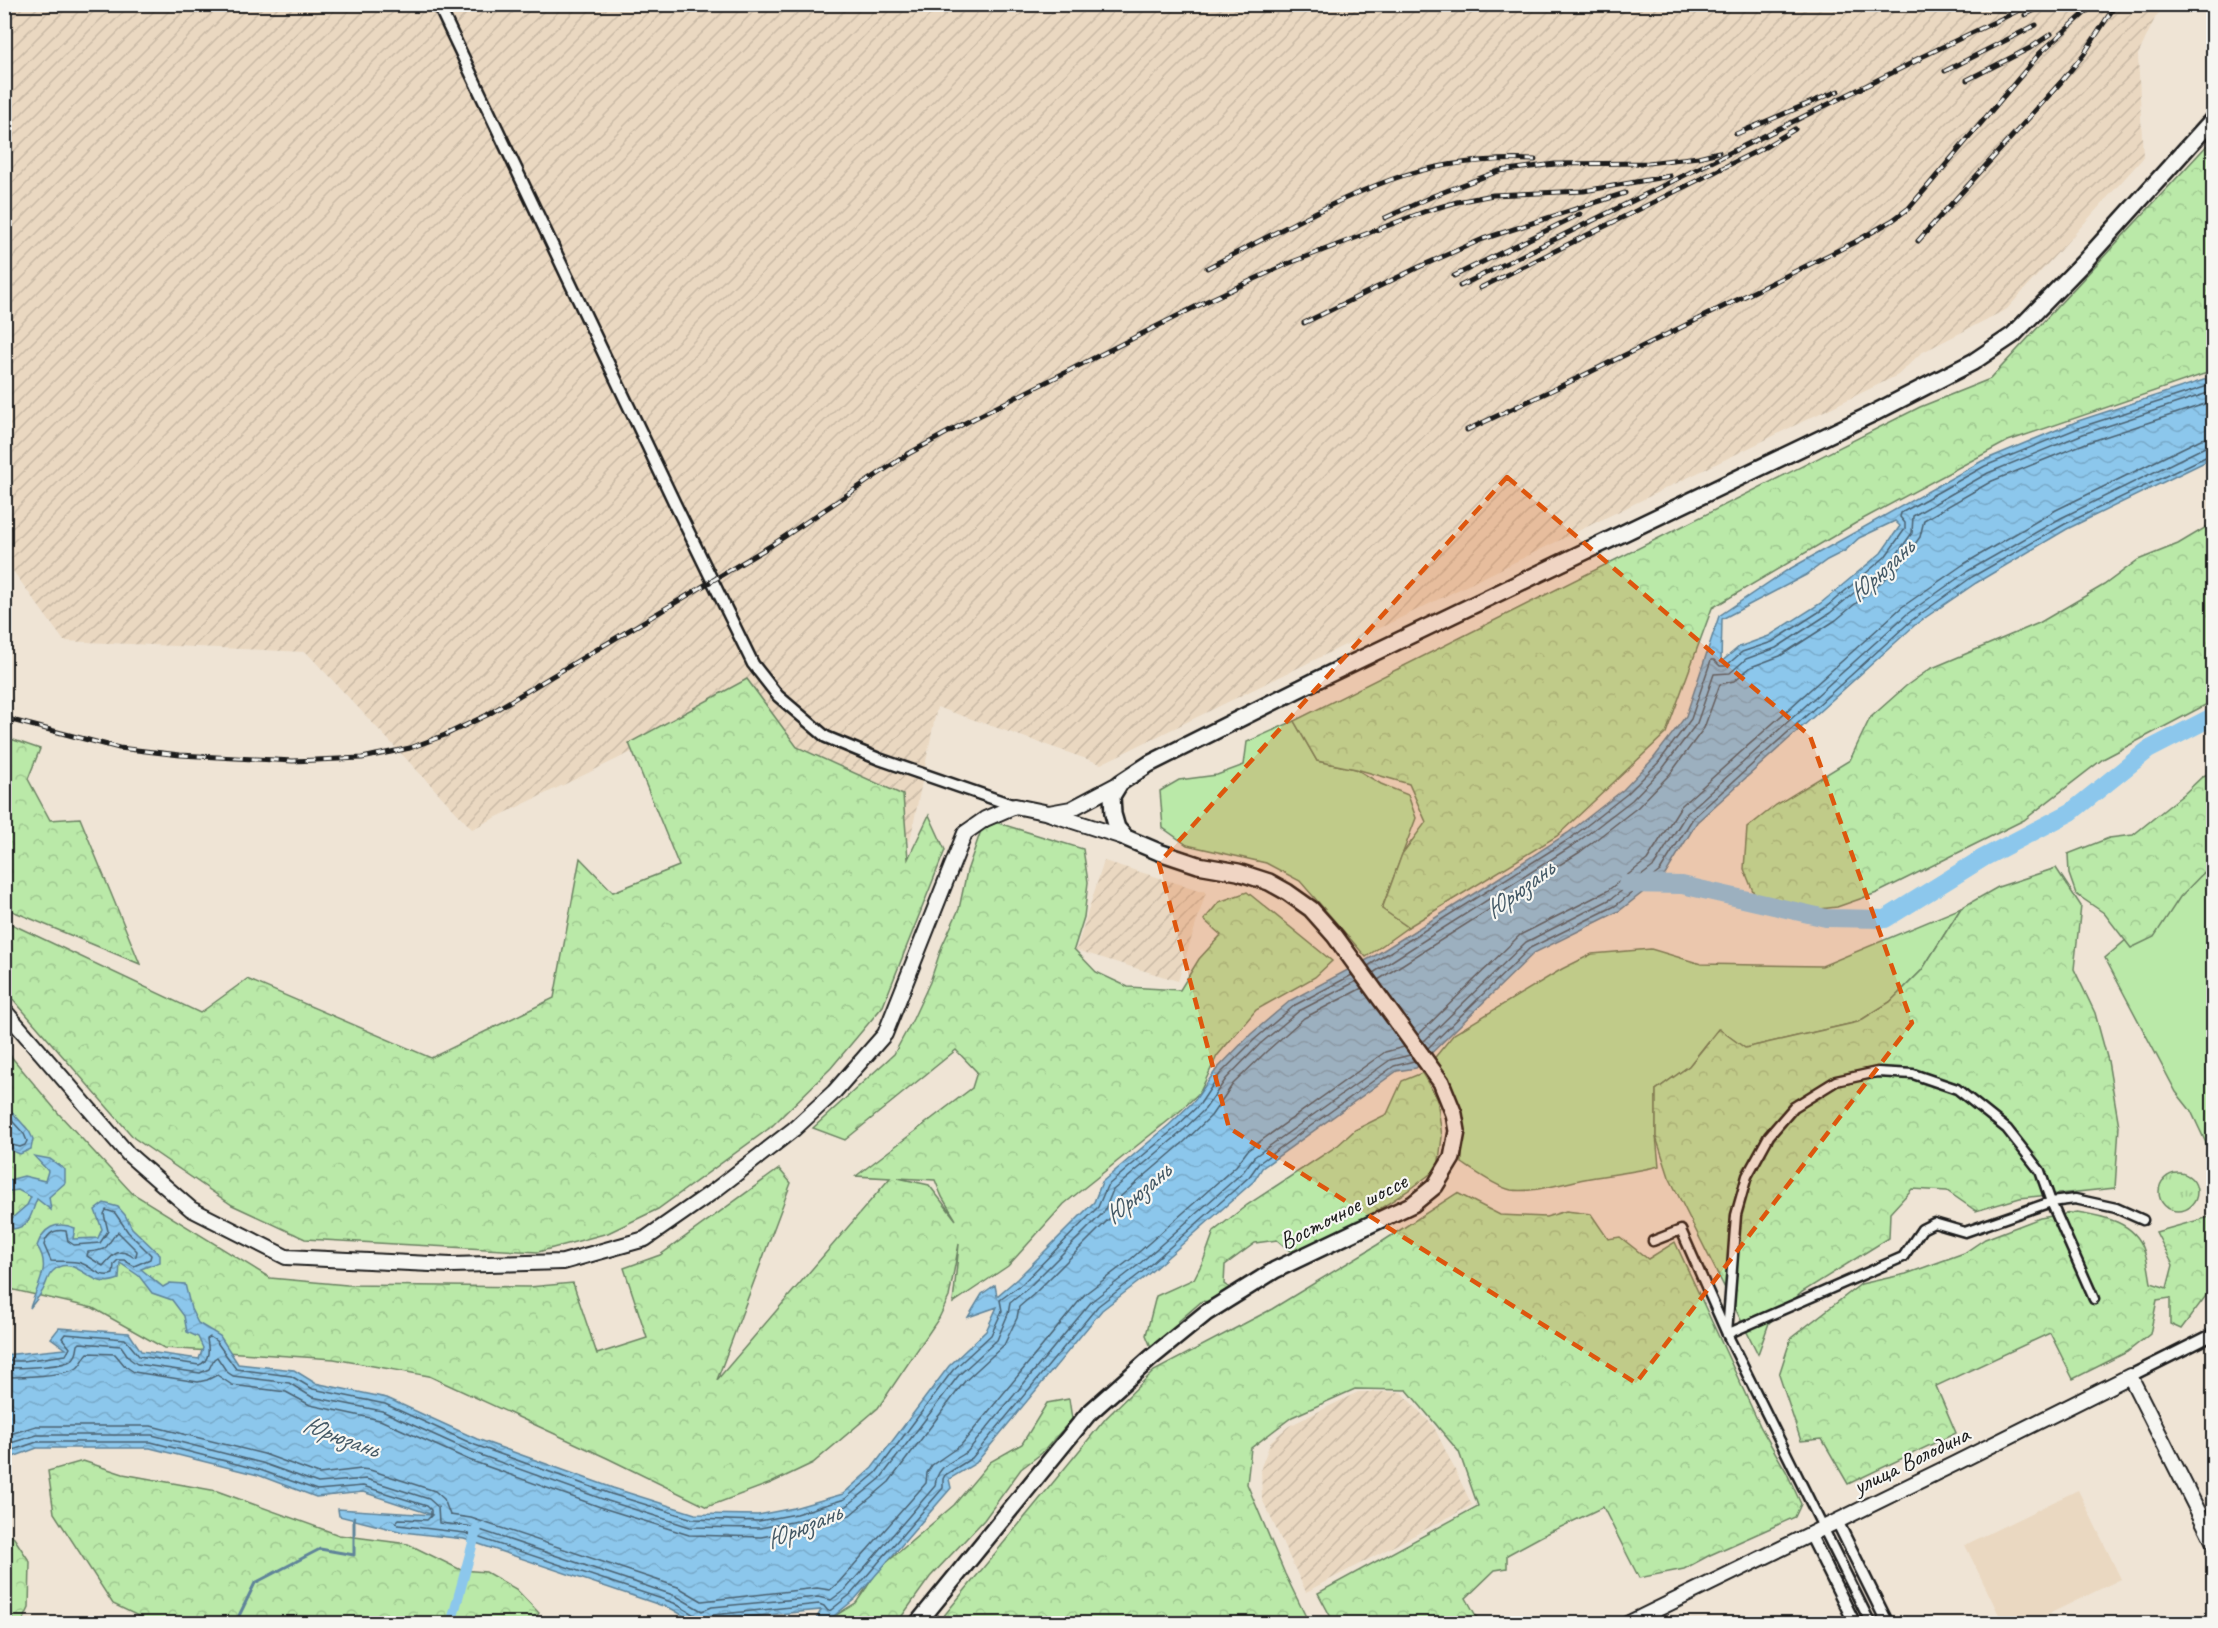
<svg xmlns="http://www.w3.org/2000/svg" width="2218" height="1628" viewBox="0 0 2218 1628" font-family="Caveat,sans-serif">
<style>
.built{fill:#ead8c1}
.industrial{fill:url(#industrial-furrows)}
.grass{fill:#bae9a8;stroke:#6b8262;stroke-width:1.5}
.forest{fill:url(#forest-crowns);stroke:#6b8262;stroke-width:1.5;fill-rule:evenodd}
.park{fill:url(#park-tufts);stroke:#6b8262;stroke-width:1.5}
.water{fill:url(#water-waves);stroke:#5f8399;stroke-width:1.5;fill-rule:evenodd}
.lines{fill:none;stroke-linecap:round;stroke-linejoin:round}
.shore{stroke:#49606f;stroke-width:1.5}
.stream{stroke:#5f8399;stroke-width:3}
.canal{stroke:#8cc7ec;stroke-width:10}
.river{stroke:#8cc7ec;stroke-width:18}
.pedestrian-casing{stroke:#1c1c1c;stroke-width:13}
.minor-casing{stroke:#1c1c1c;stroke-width:15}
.tertiary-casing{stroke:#1c1c1c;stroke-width:18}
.secondary-casing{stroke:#1c1c1c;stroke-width:20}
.pedestrian{stroke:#f6f6f2;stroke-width:8}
.minor{stroke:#f6f6f2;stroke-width:10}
.tertiary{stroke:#f6f6f2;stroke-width:14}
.secondary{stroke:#f6f6f2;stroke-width:15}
.rail-casing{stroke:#1c1c1c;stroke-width:5}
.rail{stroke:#f6f6f2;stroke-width:3;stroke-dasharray:9;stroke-linecap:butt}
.marked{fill:#de560d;fill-opacity:0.2;stroke:#de560d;stroke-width:4.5;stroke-dasharray:12 8;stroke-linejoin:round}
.labels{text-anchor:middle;stroke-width:4.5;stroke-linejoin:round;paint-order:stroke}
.street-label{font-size:24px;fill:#1c1c1c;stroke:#f6f6f2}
.water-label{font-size:26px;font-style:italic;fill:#435865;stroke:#f6f6f2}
</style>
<defs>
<pattern id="industrial-furrows" width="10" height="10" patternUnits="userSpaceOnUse" patternTransform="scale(1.5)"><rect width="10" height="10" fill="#ead8c1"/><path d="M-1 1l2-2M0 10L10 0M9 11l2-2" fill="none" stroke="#c8b9a5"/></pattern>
<pattern id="forest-crowns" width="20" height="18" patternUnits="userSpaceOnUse" patternTransform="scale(1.5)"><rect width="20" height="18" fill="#bae9a8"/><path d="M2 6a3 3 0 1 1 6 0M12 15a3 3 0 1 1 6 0" fill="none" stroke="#9fc790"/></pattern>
<pattern id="park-tufts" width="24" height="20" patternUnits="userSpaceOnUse" patternTransform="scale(1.5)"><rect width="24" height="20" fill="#bae9a8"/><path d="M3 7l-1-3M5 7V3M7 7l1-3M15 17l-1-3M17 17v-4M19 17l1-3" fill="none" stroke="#9fc790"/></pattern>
<pattern id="water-waves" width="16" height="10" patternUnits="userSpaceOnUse" patternTransform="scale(1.5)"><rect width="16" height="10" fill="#8cc7ec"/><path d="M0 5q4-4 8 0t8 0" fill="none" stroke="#78aaca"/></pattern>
</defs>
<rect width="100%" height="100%" fill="#efe4d5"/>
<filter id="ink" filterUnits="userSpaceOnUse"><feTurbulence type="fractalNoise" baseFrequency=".0167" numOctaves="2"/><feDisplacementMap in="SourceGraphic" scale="12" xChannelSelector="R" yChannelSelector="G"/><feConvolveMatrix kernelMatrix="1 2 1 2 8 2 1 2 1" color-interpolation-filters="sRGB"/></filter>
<g filter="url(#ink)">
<!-- built -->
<path class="built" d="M2078,1490L2121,1579L2030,1623H2003L1965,1545Z"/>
<!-- industrial -->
<g class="industrial">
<path d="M4,5H2168L2156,16L2138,55L2143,158L2007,309L1921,353L1898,375L1101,764L937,707L910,841L704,717L472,829L306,652L64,641L5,560Z"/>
<path d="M1104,861L1206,892L1178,981L1076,950Z"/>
<path d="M1358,1392H1401L1434,1427L1472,1505L1306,1592L1262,1499L1261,1467L1271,1441L1289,1426Z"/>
</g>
<!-- grass -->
<g class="grass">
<path d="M1294,721L1317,761L1356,769L1381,784L1408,795L1416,818L1382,908L1408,927L1366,957L1300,881L1266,863L1187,845L1163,828L1160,791L1179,780L1217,775L1244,765L1247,742Z"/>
<path d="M2213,865V1158L2191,1111L2176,1092L2105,958Z"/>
<path d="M1961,908L1922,970L1890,1002L1858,1022L1745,1048L1718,1029L1689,1066L1656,1090V1136L1659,1166C1636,1172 1613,1174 1590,1178C1566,1182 1535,1193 1511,1190C1496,1187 1474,1171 1462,1163V1143L1432,1061L1454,1034L1562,969L1592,954L1651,949L1701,964L1822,966Z"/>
</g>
<!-- forest -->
<g class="forest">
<path d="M2213,139V371L2008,441L1861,520L1712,608L1666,733L1557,836L1408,927L1382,909L1402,854L1426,822L1409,784L1356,769L1317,761L1294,721L1920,407L1990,379Z"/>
<path d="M2213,523V701L2103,759L2024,820L1877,893L1837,907L1793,912L1759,906L1744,869L1747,828L1776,805L1850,760L1870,718L1906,686L1930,669L2039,623L2104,585L2138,560L2178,544Z"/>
<path d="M747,679L797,747L903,795L908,859L929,815L945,850L883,1006L831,1068L771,1127L658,1209L608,1233L538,1252L305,1239L232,1205L134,1138L5,990V921L200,1013L247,979L431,1058L554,998L580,858L613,892L679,866L629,743Z"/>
<path d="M5,737L40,749L28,779L50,820L80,818L140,964L5,908Z"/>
<path d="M2213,772V863L2180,897L2154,937L2131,948L2104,913L2076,894L2069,874L2068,854L2109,838L2133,835L2184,794L2203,776Z"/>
<path d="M985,819L1083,849L1088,882L1084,917L1074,949L1096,972L1128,987L1180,990L1199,959L1221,935L1204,920L1219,902L1247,892L1332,961L1315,977L1256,1010L1217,1056L1200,1092L1179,1112L1064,1204L1008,1266L953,1303L959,1244L949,1297L939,1318L878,1408L813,1463L771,1483L707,1507L607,1458L429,1376L334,1359L164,1348L93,1308L10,1289L5,1291L4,1048L59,1114L132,1193L270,1278L347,1285L529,1287L573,1283L597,1354L647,1338L624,1268L660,1255L779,1169L791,1183L717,1380L890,1178L856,1176L972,1088L977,1072L956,1050L845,1140L813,1128L894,1054L913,1019L930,982L942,946L959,909L967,871ZM898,1178L935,1180L942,1197L956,1220L929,1185Z"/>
<path d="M2056,868L2081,906L2074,969L2095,1013L2108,1061L2119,1126L2115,1188L2020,1198L1976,1211L1947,1191L1912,1189L1890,1213L1889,1238L1802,1292L1769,1323L1758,1354L1669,1177L1656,1137V1090L1689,1066L1719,1029L1745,1048L1858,1022L1890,1002L1922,970L1961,908L1998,887Z"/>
<path d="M1422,1073L1437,1098L1442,1137L1438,1168L1412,1188L1301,1260L1277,1240L1255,1243L1225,1265L1224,1284L1237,1293L1221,1304L1202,1301L1179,1321L1178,1329L1151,1347L1146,1335L1156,1296L1194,1279L1204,1259L1214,1231L1247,1205L1337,1146L1355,1130L1387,1114L1402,1081Z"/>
<path d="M1457,1193L1500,1215L1546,1217L1566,1211L1591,1214L1608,1239L1620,1237L1648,1259L1675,1242L1761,1428L1786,1471L1801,1504L1795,1517L1710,1555L1684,1569L1639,1578L1603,1507L1542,1536L1507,1555V1568L1495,1570L1466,1598L1480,1623H1334L1318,1593L1478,1506L1459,1452L1407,1390L1355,1389L1292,1417L1251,1448L1247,1484L1285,1574L1309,1623H938L1106,1418L1154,1371L1272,1309L1377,1245Z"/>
<path d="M2077,1212C2103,1216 2135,1222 2144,1250C2148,1260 2149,1272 2151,1283L2167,1288L2173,1265L2156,1232L2213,1216V1291L2208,1293L2181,1329L2170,1324V1298L2157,1300L2150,1334L2127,1352L2073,1379L2050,1333L1936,1386L1956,1433L1848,1484L1822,1439L1801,1441L1779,1375L1791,1338L1861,1284L1906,1274L1964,1253L1985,1239L2040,1218Z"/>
<path d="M1069,1399L1072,1419L1042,1453L1021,1469L984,1520L930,1577L897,1623L820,1624L825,1622L856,1603L879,1569L954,1505L990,1462L1022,1444L1047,1403Z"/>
<path d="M83,1461L123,1474L217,1491L339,1535L408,1544L461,1570L486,1572L516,1589L539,1613L535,1619L522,1624L153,1623L113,1604L54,1513L48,1471Z"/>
<path d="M4,1535H12L30,1562L29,1608L22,1623H5Z"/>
</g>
<!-- park -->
<circle class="park" cx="2178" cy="1192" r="19"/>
<!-- water -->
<g class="water">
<path d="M2213,377V458L2067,529L1976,583L1916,624L1697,822L1665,875L1619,911L1534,953L1416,1068L1397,1071L1262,1168L1254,1181L1145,1277L1102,1310L976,1463L949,1479L951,1488L855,1599L825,1623H814L821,1610L694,1622L672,1609L464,1539L403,1532L339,1516L338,1509L433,1515L363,1492L316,1497L258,1475L150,1448H37L5,1460L4,1355L66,1349L51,1338L59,1328L129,1333L141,1351L199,1359L203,1348L198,1337L187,1332L184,1316L172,1300L152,1293L139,1276L120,1263L119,1279C113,1281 107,1283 100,1281C87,1278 69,1255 53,1271C48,1275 47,1282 44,1288C41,1295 35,1301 30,1308C37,1285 52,1267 37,1246C43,1228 56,1220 75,1228L73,1239L98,1238L102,1229L95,1210L104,1203L118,1207L125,1215L132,1228L160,1255V1262L141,1269L163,1287L170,1283L185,1284L191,1309L198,1323L220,1336L238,1364L294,1370L315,1383L387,1398L477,1439L613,1488L695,1514L758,1515L794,1508L843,1494L872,1468L949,1366L986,1331L997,1307L968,1317L982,1294L995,1285L997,1296L1017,1279L1094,1202L1102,1182L1169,1125L1195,1100L1216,1070L1251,1034L1291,1000L1376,955L1494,881L1568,833L1623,790L1653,759L1686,716L1719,616L1786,571L1982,461L2078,421ZM1895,521L1900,526L1881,553L1821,603L1769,636L1739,647L1721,662L1722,619L1806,575L1827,560L1845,551L1859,538Z"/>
<path d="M4,1103L29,1131L33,1139L31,1149L20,1154L5,1148Z"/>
<path d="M34,1156L50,1159L65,1170V1183L49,1197L51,1210L37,1199C31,1213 31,1227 13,1229L11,1219L27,1205L31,1197L18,1190L5,1192V1181L24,1176L45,1181L48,1171Z"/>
</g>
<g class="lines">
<!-- shore -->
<g class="shore">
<path d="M1368,966L1571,838L1627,794L1658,763L1691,719L1711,660H1714L1720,666H1726L1742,652L1772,642L1825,608L1885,557L1905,529V523L1900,517L1901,513L1985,466L2081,427L2214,384"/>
<path d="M1373,973L1575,844L1632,800L1663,768L1697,723L1714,674L1730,673L1746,659L1776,648L1830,613L1892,561L1912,533L1913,516L1988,473L2083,434L2214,391"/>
<path d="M1378,980L1580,852L1638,807L1670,774L1704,728L1720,684L1734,681L1751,667L1780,656L1836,620L1898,568L1920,537L1924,520L1992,481L2086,443L2214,401"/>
<path d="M1418,1035L1520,935L1607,891L1647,860L1681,806L1902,607L1964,564L2056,510L2201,439L2214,437"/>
<path d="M1423,1042L1526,942L1611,899L1654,866L1687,813L1907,614L1968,571L2061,518L2205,447L2214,446"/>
<path d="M1428,1048L1530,948L1615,906L1660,871L1693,818L1912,620L1972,577L2065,524L2214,453"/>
<path d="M4,1112L24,1134L27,1141L25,1145L20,1147L4,1143"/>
<path d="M106,1210L115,1213L128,1232L151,1255L150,1259L134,1266L124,1260H118L114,1264L113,1274C100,1279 93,1267 81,1263C71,1260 61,1262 51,1261L44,1245C47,1233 55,1229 66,1231L68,1241L74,1245L100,1243L108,1231L104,1214Z"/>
<path d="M118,1232L137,1251L136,1256L133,1257C118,1246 112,1256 103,1266L87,1256L88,1252C114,1250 104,1244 118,1232Z"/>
<path d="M4,1361H23L66,1355L70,1348L62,1338L65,1334L125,1339L139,1356L199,1365C210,1361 209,1349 207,1339L210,1337L216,1341L236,1369L291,1376L313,1389L385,1404L475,1445L611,1494L693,1519L759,1521L796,1514L845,1499L876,1473L953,1370L991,1335L1002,1311L1000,1300L1022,1284L1098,1207L1107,1186L1173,1130L1200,1104L1220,1074L1255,1039L1295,1005L1352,975"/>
<path d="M4,1368C18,1368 60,1367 70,1361C77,1357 77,1351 78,1345L80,1343L121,1346L130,1359L137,1364L200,1373L209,1369L214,1359L217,1357L227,1372L233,1376L289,1383L312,1397L382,1411L472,1452L608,1501L690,1527L760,1528L797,1521L847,1506L880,1479L959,1375L997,1340L1008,1314L1010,1303L1027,1289L1104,1212L1113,1190L1178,1135L1205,1109L1226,1079L1260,1044L1299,1011L1357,981"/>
<path d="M4,1377C20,1377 65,1376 77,1368C82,1364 84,1357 88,1353L115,1354L125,1366L134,1372L198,1382L207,1380L217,1375L232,1385L286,1392L310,1405L380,1420L469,1460L606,1509L689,1535L761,1537L799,1530L850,1515L889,1482L965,1381L1004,1345L1017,1318L1019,1307L1033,1295L1110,1218L1121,1196L1184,1142L1211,1116L1233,1084L1267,1051L1304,1018L1362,988"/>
<path d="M4,1436L36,1426H151L264,1454L319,1474L361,1469L370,1470L435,1491L444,1499L450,1515L471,1518L678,1587L702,1601L817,1588L830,1590L839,1582L926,1483L927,1473L932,1465L961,1445L1085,1294L1131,1259L1236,1166L1248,1150L1385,1052L1404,1047"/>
<path d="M4,1445L37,1435H152L262,1463L318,1483L366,1479L429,1499L438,1507L439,1523L468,1526L676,1596L702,1611L712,1607L818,1597L831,1600L846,1589L935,1486C937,1465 951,1463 967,1452L1092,1301L1137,1266L1243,1172L1254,1157L1390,1060L1410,1055"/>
<path d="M4,1453L37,1442H151L260,1470L317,1490L363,1486L427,1506L431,1510V1516L427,1520L399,1519L396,1522L398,1525L465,1533L674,1603L696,1616L698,1624"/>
<path d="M707,1624L708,1618L713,1615L819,1604L824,1606L828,1611L831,1610L851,1594L943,1488V1479L945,1475L972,1458L1098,1306L1142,1272L1249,1177L1259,1163L1394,1066L1414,1061"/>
</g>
<!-- stream -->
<path class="stream" d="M235,1624L255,1583L320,1549L354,1555V1517"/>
<!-- canal -->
<path class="canal" d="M451,1624L477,1528"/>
<!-- river -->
<path class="river" d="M1627,884L1682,885L1826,918L1885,919L1983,858L2071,812L2148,750L2214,716"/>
<defs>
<g id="pedestrian">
<path d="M1653,1241L1681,1230L1727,1334L1871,1624"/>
<path d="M2094,1299L2051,1202L2040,1171L2007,1129L1957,1089L1913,1074L1877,1072L1836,1081L1794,1107L1769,1136L1747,1176L1736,1215L1727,1334L1903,1257L1922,1229L1934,1223L1965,1232L2051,1202L2075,1199L2116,1208L2143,1220"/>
</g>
<g id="minor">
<path d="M438,4L675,504L753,664L778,696L826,737L879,759L1015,806"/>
<path d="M2130,1376L2214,1334"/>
<path d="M1837,1521L1888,1624"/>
<path d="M1810,1534L1855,1624"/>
</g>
<g id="tertiary">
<path d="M1051,814L1126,838"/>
<path d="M4,1010L128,1154L191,1209L286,1257L451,1265L563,1262L645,1239L714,1191L794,1129L834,1092L885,1034L965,833L985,819L1015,806L1049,813L1071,809L1120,783"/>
<path d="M1627,1624L1954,1464L2130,1376L2214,1543"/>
</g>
<path id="secondary" d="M917,1624L1088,1414L1152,1357L1206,1313L1275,1270L1413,1204L1435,1186L1452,1158L1457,1131L1454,1114L1441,1082L1335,936L1311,909L1287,892L1269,882L1238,872L1198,865L1159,852L1126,838L1117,828L1113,814L1112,796L1120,783L1149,764L1319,679L1874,413L1973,362L2013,335L2084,262L2214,118"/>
</defs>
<!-- pedestrian casing -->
<use href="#pedestrian" class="pedestrian-casing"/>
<!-- minor casing -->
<use href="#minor" class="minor-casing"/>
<!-- tertiary casing -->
<use href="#tertiary" class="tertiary-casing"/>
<!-- secondary casing -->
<use href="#secondary" class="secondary-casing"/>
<!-- pedestrian -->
<use href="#pedestrian" class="pedestrian"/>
<!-- minor -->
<use href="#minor" class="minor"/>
<!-- tertiary -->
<use href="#tertiary" class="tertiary"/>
<!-- secondary -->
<use href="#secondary" class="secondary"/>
<defs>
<g id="rail">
<path d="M2025,15L2046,4"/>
<path d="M1913,61L2032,4"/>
<path d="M1945,71L2036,25"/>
<path d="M1967,80L2030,48L2051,34"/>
<path d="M1736,134L1838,91"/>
<path d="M1385,218L1433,196L1499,171L1555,164L1648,163L1698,157L1719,152"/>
<path d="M1918,241L2061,82L2084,54L2116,4"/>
<path d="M1207,268C1267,238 1327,203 1390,180C1435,164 1487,158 1535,160"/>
<path d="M1454,276L1580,214"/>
<path d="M1460,286L1920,59"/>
<path d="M1480,288L1765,147L1795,129"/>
<path d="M1304,323L1419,267L1483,239L1625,193"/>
<path d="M1467,430L1580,377L1855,242L1893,220L1909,208L1928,186L2040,53L2095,4"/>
<path d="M4,718L119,748L180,755L293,761L362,758L410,748L445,735L487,715L772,545L908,454L965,423L1205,302L1287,264L1426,211L1457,202L1493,195L1584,191L1670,176"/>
</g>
</defs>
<!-- rail casing -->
<use href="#rail" class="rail-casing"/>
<!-- rail -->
<use href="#rail" class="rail"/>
</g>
</g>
<!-- marked area -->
<path class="marked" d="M1507,477L1810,736L1912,1023L1636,1383L1229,1128L1159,863Z"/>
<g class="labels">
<!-- street labels -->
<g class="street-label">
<text transform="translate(1343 1211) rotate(-27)" y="8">Восточное шоссе</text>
<text transform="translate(1911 1460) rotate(-26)" y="8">улица Володина</text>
</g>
<!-- water labels -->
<g class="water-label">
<text transform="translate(1881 570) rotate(-43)" y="9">Юрюзань</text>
<text transform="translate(1519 889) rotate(-37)" y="9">Юрюзань</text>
<text transform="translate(1137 1193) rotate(-41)" y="9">Юрюзань</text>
<text transform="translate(341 1436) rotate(20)" y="9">Юрюзань</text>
<text transform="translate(803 1526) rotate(-23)" y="9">Юрюзань</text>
</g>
</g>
<!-- margin -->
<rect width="2218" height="1628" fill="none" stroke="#f6f6f2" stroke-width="24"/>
<rect x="12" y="12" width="2194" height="1604" fill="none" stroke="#1c1c1c" stroke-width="2" filter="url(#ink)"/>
</svg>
